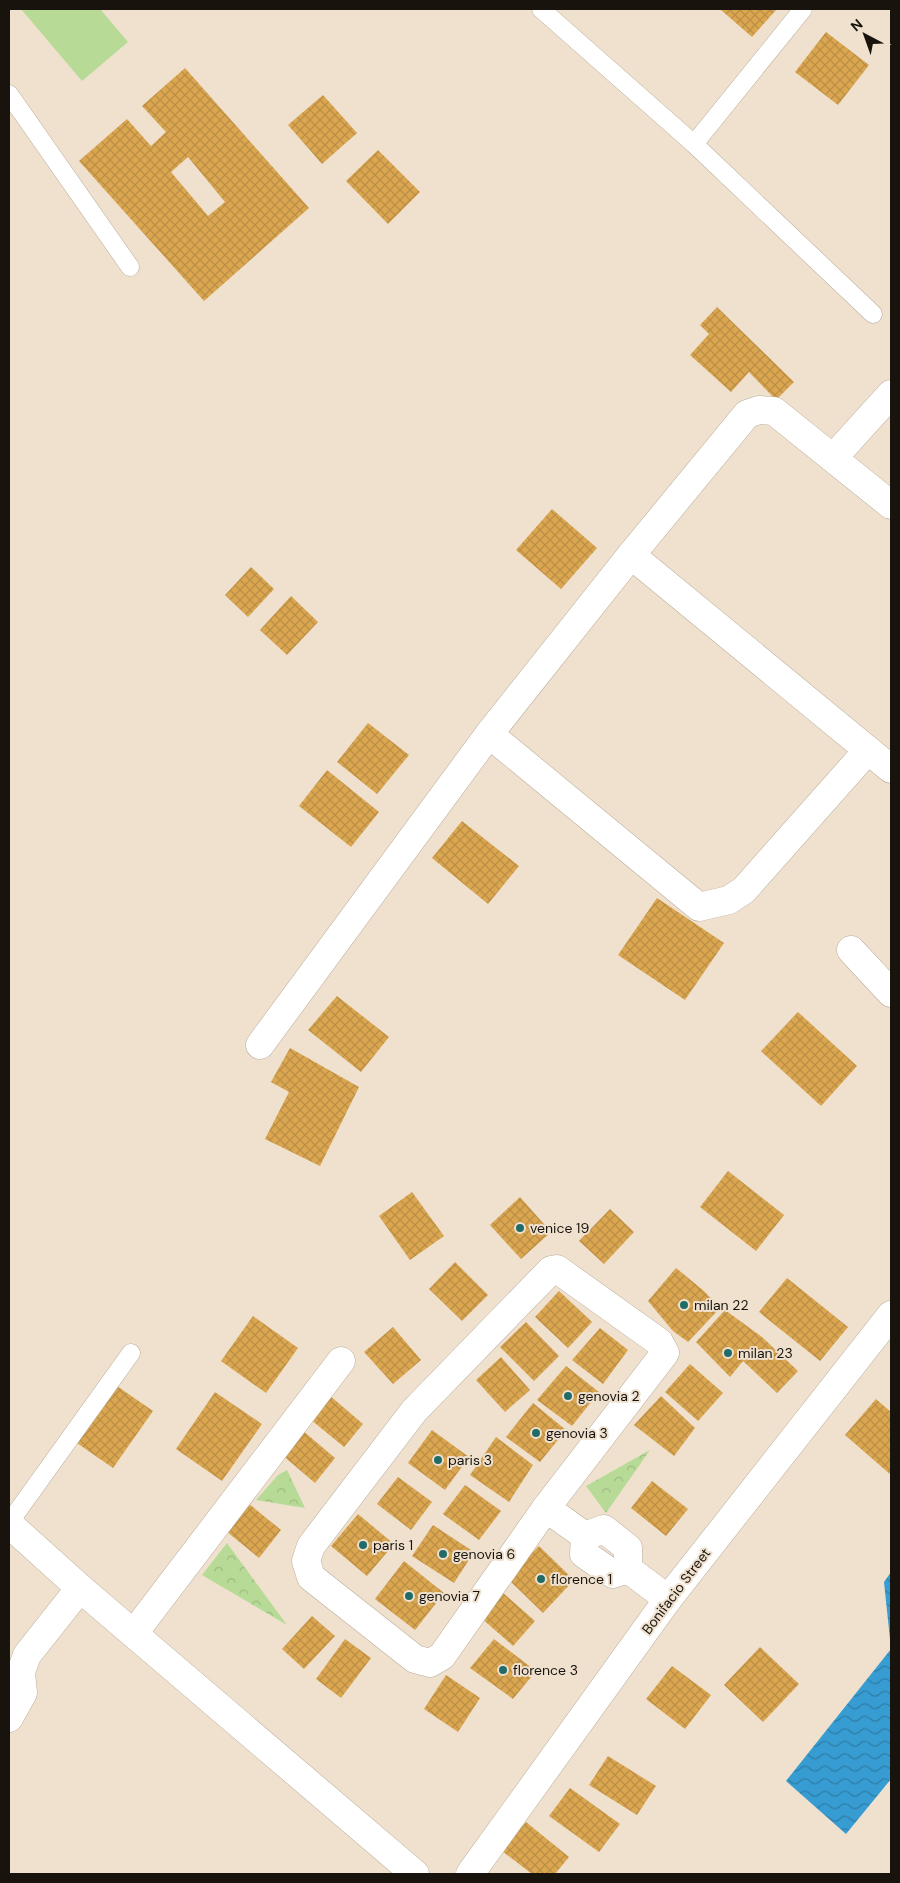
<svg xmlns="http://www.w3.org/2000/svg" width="900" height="1883" viewBox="0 0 900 1883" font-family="'DM Sans',sans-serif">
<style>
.forest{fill:url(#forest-crowns)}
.pitch{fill:#b7db96}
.water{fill:url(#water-waves)}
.building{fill:url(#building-cross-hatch);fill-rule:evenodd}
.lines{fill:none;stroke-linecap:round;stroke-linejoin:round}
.lane-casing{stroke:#baad9b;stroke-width:19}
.street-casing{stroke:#baad9b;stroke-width:29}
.secondary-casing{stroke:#baad9b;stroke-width:29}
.lane{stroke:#fff;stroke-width:18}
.street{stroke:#fff;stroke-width:28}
.secondary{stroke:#fff;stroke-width:28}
.poi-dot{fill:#216c66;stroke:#efe1ce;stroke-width:2}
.labels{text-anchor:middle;stroke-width:4;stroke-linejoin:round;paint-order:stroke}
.poi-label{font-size:14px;fill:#18140d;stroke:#efe1ce;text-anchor:start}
.street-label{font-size:14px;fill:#18140d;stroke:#efe1ce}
</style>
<defs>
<pattern id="forest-crowns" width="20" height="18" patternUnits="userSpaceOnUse" patternTransform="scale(1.25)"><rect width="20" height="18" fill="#b7db96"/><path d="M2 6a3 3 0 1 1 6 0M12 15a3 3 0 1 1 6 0" fill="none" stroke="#9dbb80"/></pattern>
<pattern id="water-waves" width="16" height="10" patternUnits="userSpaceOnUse" patternTransform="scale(1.25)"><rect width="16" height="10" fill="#379cd1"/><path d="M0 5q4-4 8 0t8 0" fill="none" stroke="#2d7ea8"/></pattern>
<pattern id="building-cross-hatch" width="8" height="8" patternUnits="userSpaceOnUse" patternTransform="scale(1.25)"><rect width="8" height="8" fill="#dba650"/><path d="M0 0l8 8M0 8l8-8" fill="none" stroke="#bb8e45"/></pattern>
</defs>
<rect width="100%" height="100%" fill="#efe1ce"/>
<!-- forest -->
<g class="forest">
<path d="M650,1450L606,1513L586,1486Z"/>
<path d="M287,1470L305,1508L256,1500L278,1475Z"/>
<path d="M227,1543L287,1625L202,1575Z"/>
</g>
<!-- pitch -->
<path class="pitch" d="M21,9H100L128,42L82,81Z"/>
<!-- water -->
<path class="water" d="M891,1572V1779L846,1834L786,1781L891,1649L884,1582Z"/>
<!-- building -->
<g class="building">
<path d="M722,9H777L752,37L721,10Z"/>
<path d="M826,32L869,65L838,105L795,72Z"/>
<path d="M185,68L309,208L204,301L79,161L127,119L151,146L166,132L142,106ZM188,157L225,202L208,216L171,172Z"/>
<path d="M323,95L357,133L322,164L288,125Z"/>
<path d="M378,150L420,192L388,224L346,181Z"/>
<path d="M717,307L794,382L776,400L749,372L731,392L690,355L709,334L700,325Z"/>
<path d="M552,509L597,548L561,589L516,550Z"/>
<path d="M251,567L274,589L248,617L225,595Z"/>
<path d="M291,596L318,622L287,655L260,630Z"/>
<path d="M368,723L409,755L377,794L337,762Z"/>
<path d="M327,770L379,812L351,847L299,806Z"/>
<path d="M462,821L519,866L488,904L432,858Z"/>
<path d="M657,898L724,943L685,1000L618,955Z"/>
<path d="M337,996L389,1037L361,1072L308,1030Z"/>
<path d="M798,1012L857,1066L821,1106L761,1051Z"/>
<path d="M290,1048L359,1087L320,1166L265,1139L289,1092L271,1082Z"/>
<path d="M728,1171L784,1215L756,1251L700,1207Z"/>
<path d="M412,1192L444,1236L410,1260L379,1216Z"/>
<path d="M520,1197L551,1232L521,1259L490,1225Z"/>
<path d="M610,1209L634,1232L604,1264L579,1241Z"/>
<path d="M455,1262L488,1295L462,1321L429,1289Z"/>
<path d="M676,1268L704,1291L720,1308L688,1342L673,1331L648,1301Z"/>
<path d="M787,1278L848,1327L820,1361L759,1312Z"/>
<path d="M559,1291L592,1322L568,1348L535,1317Z"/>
<path d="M725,1310L762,1337L798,1371L777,1393L743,1361L730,1377L696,1342Z"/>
<path d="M253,1316L298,1348L266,1393L221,1361Z"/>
<path d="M526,1322L559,1356L534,1381L500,1347Z"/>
<path d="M393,1327L421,1360L393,1384L364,1352Z"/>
<path d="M600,1328L628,1350L603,1384L572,1360Z"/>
<path d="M501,1357L530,1390L505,1412L476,1380Z"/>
<path d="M690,1364L723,1393L698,1421L665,1392Z"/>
<path d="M566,1366L599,1392L572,1426L537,1400Z"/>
<path d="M114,1384L153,1411L113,1468L74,1441Z"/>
<path d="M215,1392L262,1424L222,1481L176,1449Z"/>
<path d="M329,1395L363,1424L344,1447L310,1419Z"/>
<path d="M661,1396L695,1428L674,1456L634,1425Z"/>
<path d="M876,1399L891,1412V1475L845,1435Z"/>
<path d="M533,1403L566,1430L540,1462L506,1437Z"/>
<path d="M302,1430L335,1458L315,1483L281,1454Z"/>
<path d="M432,1430L469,1457L445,1490L408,1463Z"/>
<path d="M496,1437L533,1465L509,1502L470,1475Z"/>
<path d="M398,1477L432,1502L411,1530L377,1504Z"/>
<path d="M652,1481L688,1509L666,1536L631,1508Z"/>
<path d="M465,1485L501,1511L479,1540L443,1514Z"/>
<path d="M248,1503L281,1530L259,1558L226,1531Z"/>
<path d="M358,1514L394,1544L367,1576L331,1546Z"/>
<path d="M433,1525L474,1552L454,1583L412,1556Z"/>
<path d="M539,1546L574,1580L543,1613L507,1578Z"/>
<path d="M404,1561L444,1593L415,1630L375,1599Z"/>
<path d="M502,1592L535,1621L513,1646L480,1617Z"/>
<path d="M312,1616L335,1636L304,1669L282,1649Z"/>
<path d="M345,1639L371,1658L341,1698L316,1679Z"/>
<path d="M494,1639L536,1671L513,1699L470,1668Z"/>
<path d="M760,1647L799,1684L763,1722L724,1685Z"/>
<path d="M672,1666L711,1695L685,1729L646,1699Z"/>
<path d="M446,1675L480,1698L458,1732L424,1709Z"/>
<path d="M608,1756L656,1786L637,1815L589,1785Z"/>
<path d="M570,1788L620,1824L599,1852L549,1816Z"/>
<path d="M526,1822L569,1857L555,1874H532L502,1851Z"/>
</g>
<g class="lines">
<defs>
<g id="lane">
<path d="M541,9L694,144L803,9"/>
<path d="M9,94L130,267"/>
<path d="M694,144L873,314"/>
<path d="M9,1523L131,1353"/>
</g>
<g id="street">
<path d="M833,458L891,394"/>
<path d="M631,555L891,769"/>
<path d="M489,734L699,907L729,900L744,890L868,750"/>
<path d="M851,950L891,993"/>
<path d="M260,1045L489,734L631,555L747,414L759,410L774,411L891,505"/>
<path d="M557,1269L659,1342L665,1353L546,1508L442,1656L430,1663L415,1659L311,1577L306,1561L311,1546L414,1411L551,1270Z"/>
<path d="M546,1508L585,1536"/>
<path d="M9,1524L80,1588L415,1874"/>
<path d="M585,1536L604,1529L628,1548V1569"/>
<path d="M585,1536L584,1554L613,1574L628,1569"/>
<path d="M628,1569L668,1599"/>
<path d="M134,1633L341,1361"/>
<path d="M9,1718L23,1693L21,1672L27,1655L80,1588"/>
</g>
<path id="secondary" d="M470,1874L668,1599L891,1315"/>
</defs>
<!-- lane casing -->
<use href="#lane" class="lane-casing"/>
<!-- street casing -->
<use href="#street" class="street-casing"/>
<!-- secondary casing -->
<use href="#secondary" class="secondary-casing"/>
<!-- lane -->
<use href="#lane" class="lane"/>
<!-- street -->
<use href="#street" class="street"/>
<!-- secondary -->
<use href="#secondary" class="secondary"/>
</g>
<!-- markers -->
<g class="poi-dot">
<circle cx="520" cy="1228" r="5"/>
<circle cx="684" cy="1305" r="5"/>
<circle cx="728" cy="1353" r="5"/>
<circle cx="568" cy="1396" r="5"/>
<circle cx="536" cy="1433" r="5"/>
<circle cx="438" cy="1460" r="5"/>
<circle cx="363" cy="1545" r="5"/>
<circle cx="443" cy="1554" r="5"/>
<circle cx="541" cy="1579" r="5"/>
<circle cx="409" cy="1596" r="5"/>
<circle cx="503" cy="1670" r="5"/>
</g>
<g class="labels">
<!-- poi labels -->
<g class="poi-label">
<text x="530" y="1233">venice 19</text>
<text x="694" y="1310">milan 22</text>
<text x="738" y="1358">milan 23</text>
<text x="578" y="1401">genovia 2</text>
<text x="546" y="1438">genovia 3</text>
<text x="448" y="1465">paris 3</text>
<text x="373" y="1550">paris 1</text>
<text x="453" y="1559">genovia 6</text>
<text x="551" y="1584">florence 1</text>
<text x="419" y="1601">genovia 7</text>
<text x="513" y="1675">florence 3</text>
</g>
<!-- street labels -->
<g class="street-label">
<text transform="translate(676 1591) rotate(-53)" y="5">Bonifacio Street</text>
</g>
</g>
<!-- border -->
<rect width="900" height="1883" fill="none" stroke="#18140d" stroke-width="20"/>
<!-- north arrow -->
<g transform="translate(865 35) rotate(319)" stroke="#efe1ce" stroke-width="4" paint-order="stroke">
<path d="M0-4L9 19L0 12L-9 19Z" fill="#18140d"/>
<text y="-8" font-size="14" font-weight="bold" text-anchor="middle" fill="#18140d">N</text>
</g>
</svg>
